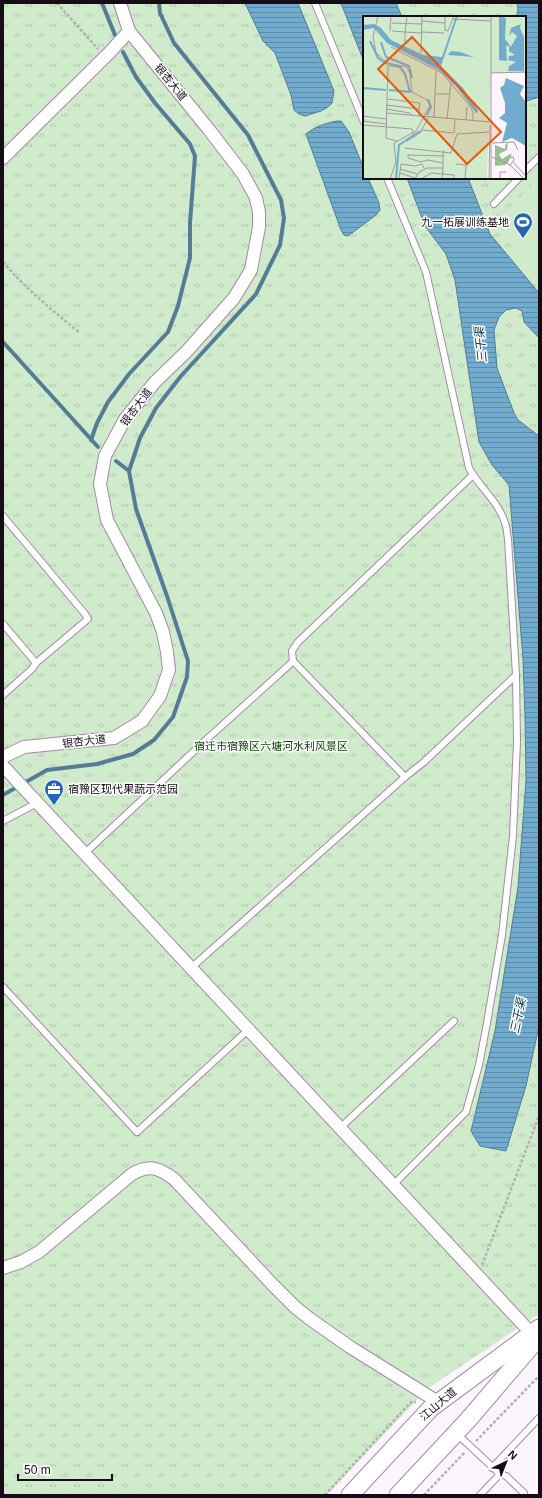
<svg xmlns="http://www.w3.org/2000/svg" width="542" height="1498" viewBox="0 0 542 1498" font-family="Helvetica,'Noto Sans SC',sans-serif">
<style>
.park{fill:url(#park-tufts);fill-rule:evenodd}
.garden{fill:#d0eacc}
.water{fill:url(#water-rules);stroke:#557c97}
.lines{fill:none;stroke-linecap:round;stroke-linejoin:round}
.stream{stroke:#557c97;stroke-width:4}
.lane-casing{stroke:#a48aa4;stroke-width:8}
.street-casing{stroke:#a48aa4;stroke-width:14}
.secondary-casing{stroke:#a48aa4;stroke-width:19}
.path{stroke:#b5aeb5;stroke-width:2.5;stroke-dasharray:3 2;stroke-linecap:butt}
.lane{stroke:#fff;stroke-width:6}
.street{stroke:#fff;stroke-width:12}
.secondary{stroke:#fff;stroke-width:17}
.labels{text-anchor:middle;stroke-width:3;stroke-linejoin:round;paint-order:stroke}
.street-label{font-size:11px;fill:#150c15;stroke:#fff}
.poi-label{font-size:11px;fill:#150c15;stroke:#fff;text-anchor:end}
.park-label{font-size:11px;fill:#084402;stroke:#fff}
.water-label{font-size:12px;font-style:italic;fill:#073a52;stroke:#fff}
.inset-river{fill:none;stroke:#71accf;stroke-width:2}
.inset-road{fill:none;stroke:#a098a0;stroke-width:1}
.view{fill:#e8590c;fill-opacity:0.15;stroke:#e8590c;stroke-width:2}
.inset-edge{fill:none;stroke:#150c15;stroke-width:2}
</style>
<defs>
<pattern id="park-tufts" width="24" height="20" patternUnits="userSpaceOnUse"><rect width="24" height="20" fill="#d0eacc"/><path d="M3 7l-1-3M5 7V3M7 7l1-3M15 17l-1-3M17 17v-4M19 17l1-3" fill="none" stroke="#b2c8ae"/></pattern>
<pattern id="water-rules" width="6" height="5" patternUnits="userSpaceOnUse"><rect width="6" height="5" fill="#71accf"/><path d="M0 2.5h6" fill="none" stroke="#5c8aa7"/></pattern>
</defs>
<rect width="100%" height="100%" fill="#fcf6fc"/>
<!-- park -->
<path class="park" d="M3,3H539V1314L427,1389L327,1495H3ZM364,17H525V178H364Z"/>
<!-- garden -->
<path class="garden" d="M539,178V279L519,257L496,222Z"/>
<!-- water -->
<g class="water">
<path d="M245,3H298L334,91L332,103L328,107L321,111L305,116L299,114L294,110L291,95L275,53L263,41Z"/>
<path d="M341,3H396L402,17H364V62Z"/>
<path d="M517,3H539V97L527,101L525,100V17H515C519,12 518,9 517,3Z"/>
<path d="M337,121H341L349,132L364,169V178H368L379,203L380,210L376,215L348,236L344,235L341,230L306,134C314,127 326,123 337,121Z"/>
<path d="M407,178H468L490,234L539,293V338L524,322L522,311L516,308L506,310L499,317L494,330L497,368L514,413L518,420L539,436V1026L526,1086L506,1151L480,1146L471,1131L495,1031L518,887L526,780L525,716L523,659L509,485L492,465L479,442L455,280L446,254L425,226Z"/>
</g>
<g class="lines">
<!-- stream -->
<g class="stream">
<path d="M102,3L115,35"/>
<path d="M3,342L98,447"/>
<path d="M91,440L97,423L108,402L129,374L168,332L178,306L190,258V223L195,156L190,144L155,103L136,77L123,52"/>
<path d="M116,461L129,471"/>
<path d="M3,795L47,770L97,764L133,754L154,740L173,717L187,677L188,661L167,596L136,509L129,471L140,438L156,408L181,376L256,294L280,245L284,218L281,200L248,135L174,43L160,13L159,3"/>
</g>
<defs>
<g id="lane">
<path d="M315,3L364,122"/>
<path d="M525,171L539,157"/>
<path d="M387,178L426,272L469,468C479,487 499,502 505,523C507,528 507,534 508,539L516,675L517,741L513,836L502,935L487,1023L479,1065L466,1112L393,1185"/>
<path d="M494,204L519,178"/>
<path d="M3,516L85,614L88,619L36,663"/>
<path d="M3,624L36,663L32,669L3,695"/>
<path d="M293,661L405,777"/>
<path d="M3,821L37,803"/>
<path d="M84,854L207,739L287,667L293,661L292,651L298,642L473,475"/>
<path d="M191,968L405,777L424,762L516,675"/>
<path d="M3,987L137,1132L248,1030"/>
<path d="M340,1128L454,1021"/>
<path d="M457,1434L500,1474L480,1495"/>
<path d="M492,1468L539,1418"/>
<path d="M500,1474L506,1476L524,1493"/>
</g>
<g id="street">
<path d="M3,158L111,51L129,31"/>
<path d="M3,757L24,747L114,738L142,721L160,696L169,670L167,652L163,632L156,613L107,520L100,484L105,456L125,419L155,382L187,351L234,298L251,270L259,227V212L256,198L243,174L210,131L129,31L120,3"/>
<path d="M3,766L532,1334"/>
<path d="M3,1268L21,1262L39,1252L132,1174C150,1164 159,1168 174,1179L272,1284L295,1307L310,1319L350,1347L438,1402"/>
</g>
<g id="secondary">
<path d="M350,1495L431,1408L539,1328"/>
<path d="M398,1495L468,1420L539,1337"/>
</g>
</defs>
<!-- lane casing -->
<use href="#lane" class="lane-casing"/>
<!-- street casing -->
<use href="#street" class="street-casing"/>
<!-- secondary casing -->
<use href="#secondary" class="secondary-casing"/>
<!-- path -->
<g class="path">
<path d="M57,3L98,49"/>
<path d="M3,262C27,290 52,310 80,333"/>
<path d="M482,1265L539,1116"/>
<path d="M476,1441L539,1376"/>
<path d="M325,1495L411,1402H416"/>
<path d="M424,1495L465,1452"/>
</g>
<!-- lane -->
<use href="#lane" class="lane"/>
<!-- street -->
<use href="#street" class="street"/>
<!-- secondary -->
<use href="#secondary" class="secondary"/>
</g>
<!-- icons -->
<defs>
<symbol id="stadium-pin" viewBox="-11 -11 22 30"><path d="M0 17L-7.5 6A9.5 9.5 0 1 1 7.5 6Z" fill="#2366b7" stroke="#fff"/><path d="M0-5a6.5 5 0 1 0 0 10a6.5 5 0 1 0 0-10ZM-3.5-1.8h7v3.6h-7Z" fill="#fff"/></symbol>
<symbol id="office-pin" viewBox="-11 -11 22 30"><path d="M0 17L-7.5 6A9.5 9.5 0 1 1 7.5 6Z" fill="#2366b7" stroke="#fff"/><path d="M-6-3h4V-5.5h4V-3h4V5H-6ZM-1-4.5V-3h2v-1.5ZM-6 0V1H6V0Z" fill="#fff"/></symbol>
</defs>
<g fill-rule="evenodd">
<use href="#stadium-pin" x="512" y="211" width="22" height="30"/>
<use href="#office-pin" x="43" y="778" width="22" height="30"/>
</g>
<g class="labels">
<!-- street labels -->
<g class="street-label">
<text transform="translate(171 82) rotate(51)" y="4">银杏大道</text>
<text transform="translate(136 407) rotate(-53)" y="4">银杏大道</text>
<text transform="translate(84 741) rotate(-7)" y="4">银杏大道</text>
<text transform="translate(438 1404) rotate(-40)" y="4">江山大道</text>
</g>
<!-- poi labels -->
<g class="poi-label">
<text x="509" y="226">九一拓展训练基地</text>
<text x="68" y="793" text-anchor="start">宿豫区现代果蔬示范园</text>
</g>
<!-- park labels -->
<g class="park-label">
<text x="271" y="750">宿迁市宿豫区六塘河水利风景区</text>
</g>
<!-- water labels -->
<g class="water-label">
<text transform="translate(481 345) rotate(-96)" y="4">三干渠</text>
<text transform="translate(518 1016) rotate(-78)" y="4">三干渠</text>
</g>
</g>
<!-- overview -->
<g transform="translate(363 16)">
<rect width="163" height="163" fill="#fcf6fc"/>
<path d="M145,126L144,134L136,138L139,143L147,138L149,139L142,149L132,150V129L142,133V129Z" fill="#98c292"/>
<path d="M0,0H163V57H128L124,163H0Z" fill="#d0eacc"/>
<path d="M60,14L87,15L77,40L60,38ZM114,150H121L120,163H114Z" fill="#d0eacc"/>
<path d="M93,0H95L78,50L100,72L113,91L115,96L113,97L94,71L76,54L24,27L11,12L0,14V9L11,8L18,12L28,24L60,39L79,41ZM136,0L143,2L142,23L148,31L154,20L149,16L146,20L148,12L158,8L157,12L161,21V55H145L146,50L153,46L145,44L146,40L152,39L146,35V30H143L144,45L136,44ZM88,35L97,36L111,41L85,39ZM143,62L161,70L157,78L163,86V130L149,122L139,126L144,107L136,102L142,97V87L137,72L141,69Z" fill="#71accf"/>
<path class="inset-river" d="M7,25L15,42L24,48M18,26L23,41L46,50L49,62M26,49L37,51L42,58L47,76M0,72L23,74M26,74L48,76M64,99L68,91L65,83M33,163L36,129L57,115"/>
<path class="inset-road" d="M15,0L10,21L13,37L25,47L44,51L47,58L49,76L64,84L67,89L53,115L31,127L33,146L27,163M82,0V14L85,15L91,0M128,0V163M90,3L128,5M59,5L82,7M29,7L59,8M27,15L28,0M29,15L42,16L44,0M59,16L81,17M42,27V16L59,17M28,31L79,57L106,89L110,96V105M58,37L59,0M25,47L23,122L34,125M128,57L163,56M73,78H87M24,83L57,87L56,93M23,89L56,93V101M23,93L47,97L49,100M23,97L128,106M0,100L23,103M71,102L73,55M84,103L88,66M103,104L104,91M0,105L23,108M0,109L49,113L51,121M59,114L91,117L92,104M44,125L57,117L65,102M129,127L151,126L155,134M42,132L88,137L94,118L126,116M129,141L147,149L161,163M150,146L163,160M80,147L65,144L58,146L45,142V139L80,140L81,134M144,147L146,142L150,141L151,144L147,149M93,148L103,149L102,163M80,152V139M37,153L54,158M37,157L52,162M36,163L38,148L52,150L59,148L61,152M52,163L56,156L64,152H80L79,163M58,163L68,157L91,159V163M126,163L127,109M137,163V156H143"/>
<path class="view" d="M49,21L138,116L104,148L15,53Z"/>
<rect width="163" height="163" class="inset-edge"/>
</g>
<!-- border -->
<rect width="542" height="1498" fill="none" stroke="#150c15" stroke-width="8"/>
<!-- north arrow -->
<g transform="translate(506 1462) rotate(43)" stroke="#ffffff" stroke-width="3" paint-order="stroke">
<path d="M0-3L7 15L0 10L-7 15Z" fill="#150c15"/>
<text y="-6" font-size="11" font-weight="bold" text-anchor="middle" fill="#150c15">N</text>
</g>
<!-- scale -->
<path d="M18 1474v6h94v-6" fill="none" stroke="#150c15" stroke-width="2"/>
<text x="24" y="1474" font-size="12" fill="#150c15" stroke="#ffffff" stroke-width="3" paint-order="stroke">50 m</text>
</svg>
